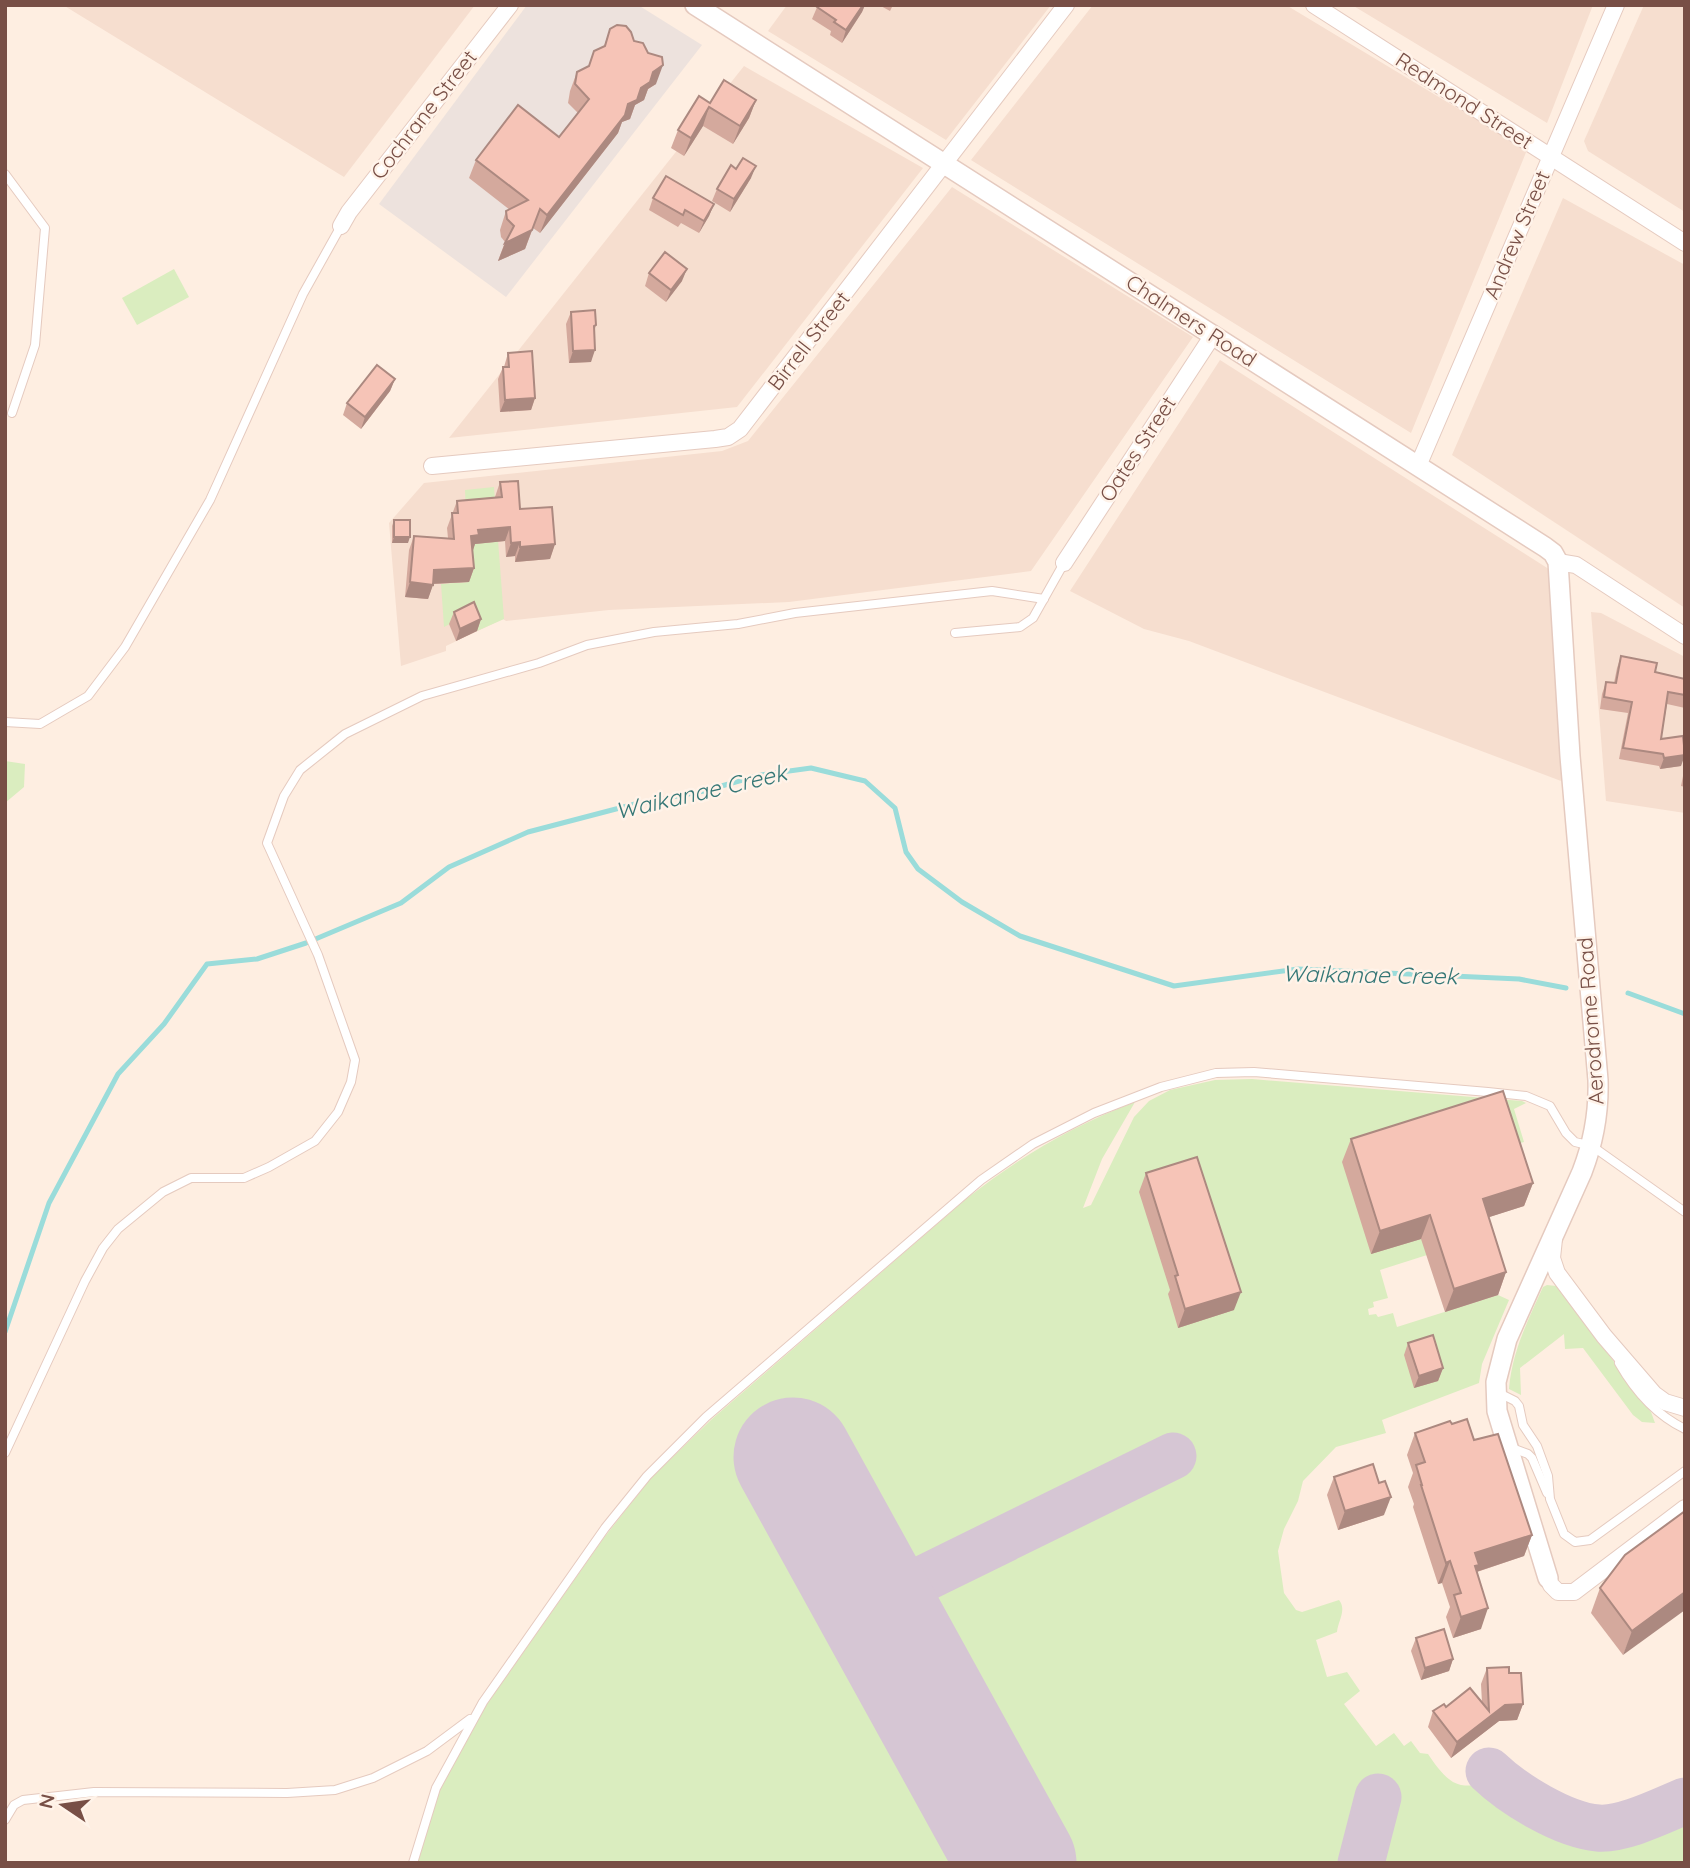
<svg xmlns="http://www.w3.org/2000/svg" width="1690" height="1868" viewBox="0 0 1690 1868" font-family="Quicksand,sans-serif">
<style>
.residential{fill:#f6decf}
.industrial{fill:#ede2dd}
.green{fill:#daedbf}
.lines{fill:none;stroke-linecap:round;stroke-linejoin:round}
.stream{stroke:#9adcda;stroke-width:5}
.taxiway{stroke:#d6c6d4;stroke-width:47}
.runway{stroke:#d6c6d4;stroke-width:119}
.service-casing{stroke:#e5cabf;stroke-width:10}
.minor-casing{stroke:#e5cabf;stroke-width:18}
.tertiary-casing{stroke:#e5cabf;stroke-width:22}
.service{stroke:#fff;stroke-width:8}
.minor{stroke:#fff;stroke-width:16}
.tertiary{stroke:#fff;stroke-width:19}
.wall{fill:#d4a99d}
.shaded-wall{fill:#ac8980}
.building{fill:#f6c4b7;stroke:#ac8980;stroke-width:2}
.labels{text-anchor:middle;stroke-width:5;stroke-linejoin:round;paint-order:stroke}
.street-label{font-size:21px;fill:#784f46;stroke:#fff3e9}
.water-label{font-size:23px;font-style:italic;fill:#357776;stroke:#fff3e9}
</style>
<rect width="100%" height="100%" fill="#feeee1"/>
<!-- residential -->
<g class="residential">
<path d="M63,5H475L344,177Z"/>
<path d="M787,5H1051L946,140L768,31Z"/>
<path d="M1093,5H1286L1527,150L1411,433L971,160Z"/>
<path d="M1352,5H1593L1547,123Z"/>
<path d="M1644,5H1685V212L1588,151L1584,141Z"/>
<path d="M744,66L923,168L737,407L449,438Z"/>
<path d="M952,187L1193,337L1031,571L789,602L609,610L506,621L503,619L446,646V651L401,666L389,523L424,483L722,451L748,441Z"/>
<path d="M1563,198L1685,265V608L1452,455Z"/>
<path d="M1220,360L1555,573L1569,784L1189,641L1144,629L1070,591Z"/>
<path d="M1591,612L1601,613L1685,657V813L1606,801Z"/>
</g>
<!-- industrial -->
<path class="industrial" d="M527,5H638L702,45L506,297L379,204Z"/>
<!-- green -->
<g class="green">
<path d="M174,269L189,297L137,325L122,298Z"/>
<path d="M494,487L504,619L477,631L469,614L444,627L441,584L469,582L465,490Z"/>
<path d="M5,761L25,764L24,787L5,803Z"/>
<path d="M1252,1079L1522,1101L1526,1103L1514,1109L1524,1142L1505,1147L1475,1222L1427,1255L1380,1270L1388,1298L1373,1302L1374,1307L1368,1309L1369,1315L1376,1314L1378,1317L1393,1313L1397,1327L1498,1295L1509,1300L1482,1364L1479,1383L1382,1420L1386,1433L1336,1447L1303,1481L1298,1501L1284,1529L1278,1551L1284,1593L1296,1610L1302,1612L1339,1600C1347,1610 1338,1621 1337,1632L1316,1640L1327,1677L1347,1672L1360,1691L1344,1704L1376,1746L1394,1733L1404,1746L1411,1741L1420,1753L1428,1754C1435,1764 1442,1775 1453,1782C1464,1788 1473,1784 1485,1786C1519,1791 1554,1829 1593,1833C1624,1837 1657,1818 1685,1806V1863H417L439,1789L487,1704L603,1539L650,1479L712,1419L966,1199C1021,1156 1070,1127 1135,1102L1102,1159L1083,1208L1091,1205L1134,1117L1149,1101L1170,1090L1215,1080Z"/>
<path d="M1547,1285L1556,1286L1561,1290L1651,1412L1655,1423L1642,1422L1633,1415L1583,1348L1565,1349L1564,1334L1520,1368L1521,1395L1509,1389C1512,1352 1528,1320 1543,1287Z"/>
</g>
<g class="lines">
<!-- stream -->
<g class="stream">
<path d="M1628,993L1685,1014"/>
<path d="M5,1332L49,1203L118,1074L164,1024L207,964L257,959L306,943L401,903L449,867L528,832L635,804L704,791L760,775L811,768L865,781L895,808L906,852L918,869L962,902L1020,936L1174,986L1298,969L1519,979L1566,988"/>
</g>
<!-- taxiway -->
<g class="taxiway">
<path d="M874,1603L1173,1456"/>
<path d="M1489,1771C1513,1794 1563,1825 1598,1828C1623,1830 1661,1811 1685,1801"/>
<path d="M1361,1863L1378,1797"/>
</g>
<!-- runway -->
<path class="runway" d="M793,1457L1017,1863"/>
<defs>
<g id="service">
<path d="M5,174L45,228L35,345L12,413"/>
<path d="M955,633L1020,627L1033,618L1064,563"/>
<path d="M5,722L40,724L88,696L125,647L210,500L303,294L341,226"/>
<path d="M1619,1363C1635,1391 1656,1415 1685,1429"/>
<path d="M1499,1393L1515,1401L1519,1406L1523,1425L1537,1446L1548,1476L1550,1499L1564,1534L1575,1542L1590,1540L1685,1471"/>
<path d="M1512,1448L1528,1454L1532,1458L1547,1493"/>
<path d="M5,1453L85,1281L103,1248L118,1229L163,1192L191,1178H244L269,1167L315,1141L338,1112L351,1082L355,1060L318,955L267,843L284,796L300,770L345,734L422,696L539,663L587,645L654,632L738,624L795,613L992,591L1044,599"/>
<path d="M5,1820L14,1805L23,1800L94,1792L287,1793L335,1790L373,1778L427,1751L470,1719"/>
<path d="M413,1863L436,1788L483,1702L605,1528L647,1476L706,1417L981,1180L1033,1144L1094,1113L1161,1087L1216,1073L1254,1072L1488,1092L1526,1096L1550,1106L1566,1133L1575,1142L1592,1146L1685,1212"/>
</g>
<g id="minor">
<path d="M1314,5L1685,243"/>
<path d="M341,226L349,212L510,5"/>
<path d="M432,466L715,439L728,437L740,429L1066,5"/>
<path d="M1418,466L1616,5"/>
<path d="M1558,562L1576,565L1685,636"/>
<path d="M1064,563L1213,335"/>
<path d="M1554,1239L1552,1258L1557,1273L1604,1336L1654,1394L1665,1402L1685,1408"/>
<path d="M1548,1578L1551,1585L1558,1592H1574L1685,1508"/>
</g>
<path id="tertiary" d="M695,5L1545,547L1553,553L1558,562L1570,756L1598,1080C1599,1113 1594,1141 1582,1172L1507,1339L1496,1382L1497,1411L1548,1578"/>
</defs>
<!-- service casing -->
<use href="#service" class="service-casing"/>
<!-- minor casing -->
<use href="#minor" class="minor-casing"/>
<!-- tertiary casing -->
<use href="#tertiary" class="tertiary-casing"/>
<!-- service -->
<use href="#service" class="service"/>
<!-- minor -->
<use href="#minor" class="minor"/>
<!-- tertiary -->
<use href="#tertiary" class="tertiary"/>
</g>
<!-- wall -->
<g class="wall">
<path d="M818,5H865L862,12L842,43L830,35L831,31L812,19Z"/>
<path d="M879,5H893L890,11Z"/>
<path d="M610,29L634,41L656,84L648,89L644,100L635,105L630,119L622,122L618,133L540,233L533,228L525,249L498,261L505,242L501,237L500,230L506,211L510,210L469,178L476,160L559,137L578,113L568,103L570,91L577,72L588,67L604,46Z"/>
<path d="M756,100L749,118L733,144L703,126L684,156L671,148L678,130L710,103Z"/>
<path d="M736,169L751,178L730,212L712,201L717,189Z"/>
<path d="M653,198L714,204L709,216L699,233L681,223L678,227L649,210Z"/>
<path d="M649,273L682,281L666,302L645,286Z"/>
<path d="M571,312L596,325L594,332L591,362L569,363L566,324Z"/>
<path d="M508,353L535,398L531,410L500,412L498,379L503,367H504Z"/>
<path d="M395,379L390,391L361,429L343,415L347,403Z"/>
<path d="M500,482L520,509L555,544L550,559L515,562V556L506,557L505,541L475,544L473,550H472L474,568L469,582L433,584L428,599L405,597L409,550L414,536L448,538L447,528L457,501L495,497Z"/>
<path d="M394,520L408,543H392V526Z"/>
<path d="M454,612L481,619L477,631L456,641L449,624Z"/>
<path d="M1621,656L1655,672L1685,679V708L1667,704L1661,739L1681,766L1660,769L1659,766L1619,759L1628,713L1600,709L1602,694L1606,682L1614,683L1617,668Z"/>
<path d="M1685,766V787L1681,786Z"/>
<path d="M1351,1139L1533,1183L1524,1206L1489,1217L1506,1272L1498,1295L1445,1312L1421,1239L1371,1254L1342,1162Z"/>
<path d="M1146,1173L1234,1310L1178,1328L1168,1294L1170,1290L1139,1192Z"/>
<path d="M1408,1343L1443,1368L1438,1381L1414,1388L1404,1355Z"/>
<path d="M1452,1424L1474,1440L1532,1535L1524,1556L1477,1572L1481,1629L1453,1638L1446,1617L1450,1607L1442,1583L1438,1584L1413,1507L1414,1504L1408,1487L1413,1473L1407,1455L1415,1433Z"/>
<path d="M1334,1477L1379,1483L1384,1515L1338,1530L1327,1495Z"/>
<path d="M1685,1511L1623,1655L1591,1613L1600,1588Z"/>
<path d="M1416,1638L1453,1659L1449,1671L1421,1680L1411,1651Z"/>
<path d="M1487,1668L1509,1673L1523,1704L1517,1720L1499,1721L1451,1758L1428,1727L1433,1711L1446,1707L1482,1703L1481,1684Z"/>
</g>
<!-- shaded-wall -->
<g class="shaded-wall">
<path d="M863,5H865L862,12L842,43L846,30Z"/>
<path d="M663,65L656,84L648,89L644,100L635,105L630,119L622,122L618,133L540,233L547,215L653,72Z"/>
<path d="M756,100L749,118L733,144L740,126Z"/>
<path d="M709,107L703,126L684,156L691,138Z"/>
<path d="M756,166L751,178L730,212L734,199Z"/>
<path d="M714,204L709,216L699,233L704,221Z"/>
<path d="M532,230L525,249L498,261L505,243Z"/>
<path d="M687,269L682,281L666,302L671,290Z"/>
<path d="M595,350L591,362L569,363L573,351Z"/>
<path d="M395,379L390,391L361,429L365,417Z"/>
<path d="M535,398L531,410L500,412L505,400Z"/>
<path d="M510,527L505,541L475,544L473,550H465L471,536L478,530Z"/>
<path d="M394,537H410L408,543H392Z"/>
<path d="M520,542L515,556L506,557L511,543Z"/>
<path d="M555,544L550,559L515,562L520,547Z"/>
<path d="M474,568L469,582L430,584L433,585L428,599L405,597L410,582L434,570Z"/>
<path d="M481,619L477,631L456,641L460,629Z"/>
<path d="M1685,755L1681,766L1660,769L1664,758Z"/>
<path d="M1533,1183L1524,1206L1474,1222L1483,1199Z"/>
<path d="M1430,1215L1421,1239L1371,1254L1380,1231Z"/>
<path d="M1506,1272L1498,1295L1445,1312L1454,1289Z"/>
<path d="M1241,1292L1234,1310L1178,1328L1185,1309Z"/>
<path d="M1443,1368L1438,1381L1414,1388L1419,1376Z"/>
<path d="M1391,1497L1384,1515L1338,1530L1345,1511Z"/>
<path d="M1532,1535L1524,1556L1476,1572L1475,1553Z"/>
<path d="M1450,1561L1442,1583L1438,1584L1446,1563Z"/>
<path d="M1685,1592V1610L1623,1655L1632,1631Z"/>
<path d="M1488,1608L1481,1629L1453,1638L1461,1617Z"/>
<path d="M1453,1659L1449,1671L1421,1680L1425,1668Z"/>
<path d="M1523,1704L1517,1720L1499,1721L1451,1758L1457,1742L1505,1705Z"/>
</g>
<!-- building -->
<g class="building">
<path d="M818,5H863L846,30L834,22L836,20L817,7Z"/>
<path d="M617,25L626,26L631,32L634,41L643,43L648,53L662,57L663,65L653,72L650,82L641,88L637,100L628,104L625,115L547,215L540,209L532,230L505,243L514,226L507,219L506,211L528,200L476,160L518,105L559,137L589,99L575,84L577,72L589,66L594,51L605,46L610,29Z"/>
<path d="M724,80L756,100L740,126L709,107L691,138L678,130L699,96L710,103Z"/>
<path d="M743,158L756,166L734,199L717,189L731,165L736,169Z"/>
<path d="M666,176L714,204L704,221L685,210L683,215L653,198Z"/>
<path d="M665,252L687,269L671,290L649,273Z"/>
<path d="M595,310L596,325L594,326L595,350L573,351L571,312Z"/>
<path d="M532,351L535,398L505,400L503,367H509L508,353Z"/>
<path d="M377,365L395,379L365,417L347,403Z"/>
<path d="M518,481L520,509L552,507L555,544L520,547V542L511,543L510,527L478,530L479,535L471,536L474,568L434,570L433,585L410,582L414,536L454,539L452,513H458L457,501L502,497L500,482Z"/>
<rect x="394" y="520" width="16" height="17"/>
<path d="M474,602L481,619L460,629L454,612Z"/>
<path d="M1621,656L1657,663L1655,672L1685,679V695L1668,692L1661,739L1683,736L1685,755L1664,758L1663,754L1623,748L1632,702L1604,697L1606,682L1616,683Z"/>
<path d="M1503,1091L1533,1183L1483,1199L1506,1272L1454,1289L1430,1215L1380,1231L1351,1139Z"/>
<path d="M1197,1157L1241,1292L1185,1309L1175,1276L1178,1275L1146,1173Z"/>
<path d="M1433,1335L1443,1368L1419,1376L1408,1343Z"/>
<path d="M1467,1419L1474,1440L1498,1434L1532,1535L1475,1553L1479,1565L1475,1566L1488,1608L1461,1617L1454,1595L1461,1593L1450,1561L1446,1563L1421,1485H1422L1416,1465L1425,1462L1415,1433L1450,1421L1452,1424Z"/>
<path d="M1373,1464L1379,1483L1385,1481L1391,1497L1345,1511L1334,1477Z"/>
<path d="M1685,1511V1592L1632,1631L1600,1588L1625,1555Z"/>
<path d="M1444,1629L1453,1659L1425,1668L1416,1638Z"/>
<path d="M1509,1667V1673H1521L1523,1704L1505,1705L1457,1742L1433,1711L1444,1704L1446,1707L1470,1688L1489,1711L1487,1668Z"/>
</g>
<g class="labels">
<!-- street labels -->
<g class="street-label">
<text transform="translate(1464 101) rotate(33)" y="7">Redmond Street</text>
<text transform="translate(424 115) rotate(-52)" y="7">Cochrane Street</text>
<text transform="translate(1517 235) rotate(-67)" y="7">Andrew Street</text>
<text transform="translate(1191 321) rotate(33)" y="7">Chalmers Road</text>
<text transform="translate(809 341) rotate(-52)" y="7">Birrell Street</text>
<text transform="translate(1138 449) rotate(-57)" y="7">Oates Street</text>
<text transform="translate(1591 1021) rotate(-94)" y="7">Aerodrome Road</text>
</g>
<!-- water labels -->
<g class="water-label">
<text transform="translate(701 792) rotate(-13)" y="8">Waikanae Creek</text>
<text transform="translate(1370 975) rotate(1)" y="8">Waikanae Creek</text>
</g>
</g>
<!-- border -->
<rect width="1690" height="1868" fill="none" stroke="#784f46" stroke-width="14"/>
<!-- north arrow -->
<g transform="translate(63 1805) rotate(283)" stroke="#fff3e9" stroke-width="5" paint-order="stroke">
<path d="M0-5L12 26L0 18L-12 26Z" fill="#784f46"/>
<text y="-10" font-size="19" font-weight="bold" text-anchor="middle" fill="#784f46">N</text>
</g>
</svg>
